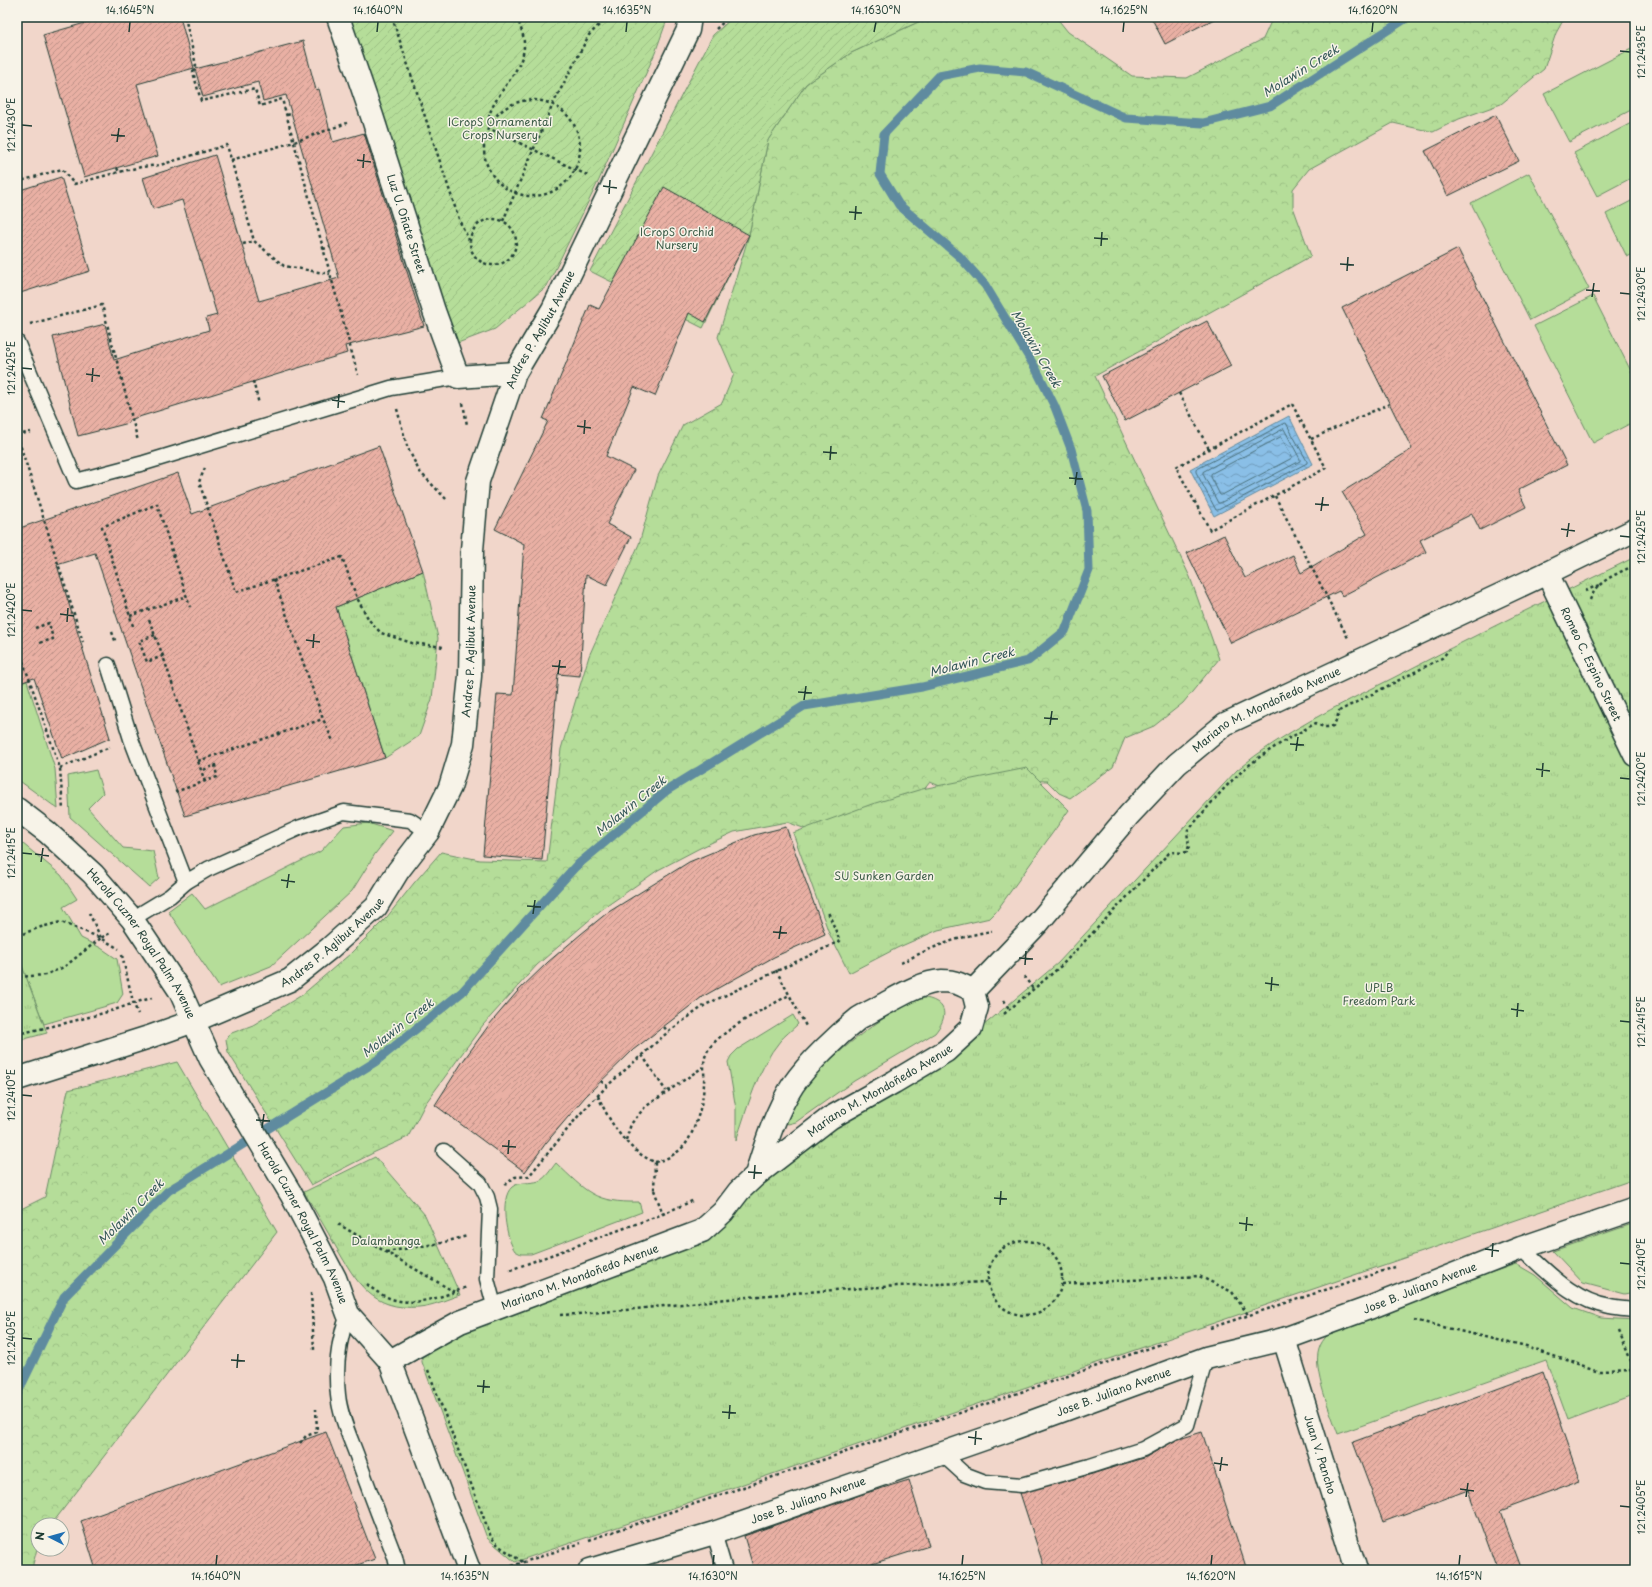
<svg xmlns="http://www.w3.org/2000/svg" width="1652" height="1587" viewBox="0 0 1652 1587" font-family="'Playpen Sans',sans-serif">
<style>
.built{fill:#f1d6ca;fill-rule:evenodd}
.grass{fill:#b5dd99;stroke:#6a8d66}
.forest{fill:url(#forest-crowns);stroke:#6a8d66}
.park{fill:url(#park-tufts);stroke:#6a8d66}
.garden{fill:url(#garden-furrows);stroke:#6a8d66}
.water{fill:url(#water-waves);stroke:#5f8b9f}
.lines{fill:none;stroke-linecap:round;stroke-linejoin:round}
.shore{stroke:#4a717c;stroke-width:1}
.stream{stroke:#5f8b9f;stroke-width:9}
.building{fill:url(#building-hatch);stroke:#1f3d34}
.service-casing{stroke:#1f3d34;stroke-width:17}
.minor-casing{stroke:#1f3d34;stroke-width:25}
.tertiary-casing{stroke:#1f3d34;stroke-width:25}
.path{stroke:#1f3d34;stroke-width:2.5;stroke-dasharray:3 3;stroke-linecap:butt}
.service{stroke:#f7f3e8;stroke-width:14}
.minor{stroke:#f7f3e8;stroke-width:22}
.tertiary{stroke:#f7f3e8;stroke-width:22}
.ticks{fill:none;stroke:#1f3d34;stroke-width:1.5}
.labels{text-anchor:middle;stroke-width:3;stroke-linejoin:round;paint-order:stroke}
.park-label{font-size:11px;fill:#3d5d48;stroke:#f7f3e8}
.street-label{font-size:11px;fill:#1f3d34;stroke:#f7f3e8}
.water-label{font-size:12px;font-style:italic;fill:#345758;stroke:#f7f3e8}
.neatline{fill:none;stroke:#1f3d34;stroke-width:1.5}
.ticks-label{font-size:10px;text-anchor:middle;fill:#1f3d34}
</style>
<defs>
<pattern id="forest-crowns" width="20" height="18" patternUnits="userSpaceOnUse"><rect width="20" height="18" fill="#b5dd99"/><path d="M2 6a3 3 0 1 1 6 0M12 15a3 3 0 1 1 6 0" fill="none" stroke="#9bbf84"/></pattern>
<pattern id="park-tufts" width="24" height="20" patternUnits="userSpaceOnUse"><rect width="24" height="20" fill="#b5dd99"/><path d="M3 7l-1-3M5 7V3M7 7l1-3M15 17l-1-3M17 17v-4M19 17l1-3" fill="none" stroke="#9bbf84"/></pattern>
<pattern id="garden-furrows" width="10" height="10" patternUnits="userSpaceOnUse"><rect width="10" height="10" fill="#b5dd99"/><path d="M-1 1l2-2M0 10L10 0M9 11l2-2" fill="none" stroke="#9bbf84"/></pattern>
<pattern id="water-waves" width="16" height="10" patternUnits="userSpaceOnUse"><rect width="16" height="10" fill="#8abfe7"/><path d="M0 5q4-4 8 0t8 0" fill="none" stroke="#709cbc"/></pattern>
<pattern id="building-hatch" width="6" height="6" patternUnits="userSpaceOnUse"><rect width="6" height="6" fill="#e9b0a4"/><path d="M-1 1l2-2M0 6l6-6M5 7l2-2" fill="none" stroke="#bc9086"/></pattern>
</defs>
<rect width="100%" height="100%" fill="#f4e6da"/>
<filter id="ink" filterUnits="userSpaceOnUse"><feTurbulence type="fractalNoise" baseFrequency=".025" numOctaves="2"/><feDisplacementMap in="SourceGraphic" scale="8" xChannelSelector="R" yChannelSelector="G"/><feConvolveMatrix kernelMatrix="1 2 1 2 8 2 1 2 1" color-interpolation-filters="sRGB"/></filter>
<g filter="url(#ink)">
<!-- built -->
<path class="built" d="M17,17H1635V1570H17ZM38,1525H62V1549H38Z"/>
<!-- grass -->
<g class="grass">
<path d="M1635,47V108L1569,142L1544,94Z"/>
<path d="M1635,121V176L1597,196L1574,153Z"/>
<path d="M1529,173L1589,289L1530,320L1471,203Z"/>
<path d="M1635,199V253L1627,257L1606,214Z"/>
<path d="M1593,296L1635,379V421L1593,443L1534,326Z"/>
<path d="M27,681L55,769L58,809L17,779V684Z"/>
<path d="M96,770L103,793L88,808L123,848L153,851L159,878L149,887L70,817L68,776Z"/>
<path d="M368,823L393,831L375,854L352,891L271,966L219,987L168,911L192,893L205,909L321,851L344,826Z"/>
<path d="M17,839L61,875L77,899L63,907L81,938L101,948L117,959L123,994L117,1003L44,1024L21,964L17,965Z"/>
<path d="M926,998C948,1003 948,1017 935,1033L854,1081L796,1122L788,1124L784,1121C787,1087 893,1002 926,998Z"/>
<path d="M793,1015L798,1024C792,1030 785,1035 780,1041C758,1067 747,1109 736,1141V1109L728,1062L731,1056L738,1049Z"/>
<path d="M556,1163C587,1192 594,1203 639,1202L642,1212L531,1254H521L515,1251C506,1239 499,1198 512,1187C520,1181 530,1184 539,1181C546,1178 551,1169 556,1163Z"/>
<path d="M1635,1223V1292L1624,1294L1583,1283L1553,1251Z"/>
<path d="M1516,1264L1535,1275L1573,1308L1601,1318L1635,1320V1395L1568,1420L1546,1360L1338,1434C1331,1413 1312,1370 1319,1349C1322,1338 1332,1331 1341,1324Z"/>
</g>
<!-- forest -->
<g class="forest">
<path d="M929,17H1056L1068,32L1132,76L1187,78L1263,39L1273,17H1565L1556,33L1544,69L1501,104L1459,119L1433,132L1393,123L1309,169L1293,189V207L1311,256L1095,376L1190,577L1219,659L1183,703L1154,726L1125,738L1113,767L1070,798L1059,793L1047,781L1016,780L974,800L930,782L890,832L838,841L787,822L734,832L698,849L658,870L601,910L537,965L483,1025L425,1104L408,1137L375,1152L311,1185L228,1052L226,1039L229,1034L253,1025L302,995L350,954L387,917L414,883L441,852L480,860L547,862L561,749L589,656L639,544L658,476L683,425L722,403L734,374L718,337L749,235L768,140L806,84L851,53Z"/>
<path d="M177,1062L277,1232L51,1525H38V1545L33,1564V1570H17V1211L45,1197L68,1090Z"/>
</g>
<!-- park -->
<g class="park">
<path d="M1635,557V1179L515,1562L487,1538L422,1362V1352L426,1345L711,1232L777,1159L958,1047L1058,963L1237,770C1283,732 1337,706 1391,679C1471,637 1553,597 1635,557Z"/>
<path d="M423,571L438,638L432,699L419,736L385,758L336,607Z"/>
<path d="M1027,768L1069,810L995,913L990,918L938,930L897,948L849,973L829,933L793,833L872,804L922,789Z"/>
<path d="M21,963L47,1033L17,1041V965Z"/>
<path d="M375,1157L425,1215L460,1295C447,1299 433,1306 419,1307C372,1311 357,1283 336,1247C326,1229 315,1210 304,1192Z"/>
</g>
<!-- garden -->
<g class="garden">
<path d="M345,17H668L655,53L599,180L547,286L495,329L455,344Z"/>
<path d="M733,17H929L851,53L806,84L768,140L749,235L703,328L590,271L713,35Z"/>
</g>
<!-- water -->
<path class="water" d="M1289,416L1313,464L1214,516L1190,469Z"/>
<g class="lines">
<!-- shore -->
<g class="shore">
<path d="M1286,423L1307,461V463L1218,510H1216L1196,472V470Z"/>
<path d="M1284,429L1300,459V461L1220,503H1218L1203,474V472Z"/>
<path d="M1281,437L1292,456V458L1222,495H1220L1211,477V474Z"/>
</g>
<!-- stream -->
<path class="stream" d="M17,1394L64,1297L168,1191L375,1062L462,992L575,867L666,791L804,706L922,687L1028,661L1065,631L1089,570L1087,511L1071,449L1055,407L1036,369L985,285L959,256L899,205L880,174L884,134L939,76L980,68L1026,72L1126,118L1203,123L1270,106L1408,17"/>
</g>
<!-- building -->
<g class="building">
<path d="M106,17H180L194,68L137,84L158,156L84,177L43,35Z"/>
<path d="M1151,17H1218L1165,44Z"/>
<path d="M303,41L316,90L319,89L333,142L364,133L424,326L345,346L347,353L129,420V423L78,436L53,337L105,324L114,360L209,330L206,318L217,315L182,200L153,209L143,178L215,155L259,301L339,278L286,95L263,101L258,82L203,97L195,69Z"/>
<path d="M1496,115L1519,161L1448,196L1425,151Z"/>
<path d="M61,177L90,271L17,294V191Z"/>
<path d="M664,187L749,235L705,322L689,313L655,396L634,387L606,456L634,470L607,524L631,537L607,585L586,575L580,676L558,674L542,860L483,855L497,694L513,695L524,544L495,529L548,421L543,419L590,305L599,309Z"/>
<path d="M1458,249L1567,465L1518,490L1526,507L1480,530L1472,514L1420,540L1426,552L1342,596L1339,591L1231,643L1187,553L1224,535L1245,578L1293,555L1301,573L1367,534L1342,492L1412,449L1342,308Z"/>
<path d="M1207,321L1231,366L1125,421L1102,376Z"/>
<path d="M379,446L423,571L336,607L385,758L185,816L95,553L57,565L110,738L62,759L34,678L17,684V529L178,473L192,514Z"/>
<path d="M786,827L825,934L774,957L702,997L633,1050L585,1097L546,1143L525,1172L435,1105L463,1061L489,1025L517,992L548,962L581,934L607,913L689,862L754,835Z"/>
<path d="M1543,1372L1581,1481L1500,1511L1522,1570H1497L1468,1490L1383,1522L1353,1442Z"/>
<path d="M326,1432L375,1559L342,1570H96L81,1521Z"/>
<path d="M1202,1432L1247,1570H1045L1020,1493L1092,1474L1146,1457L1176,1440Z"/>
<path d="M909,1480L929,1546L853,1570H754L744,1536L863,1494Z"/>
</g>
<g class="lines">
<defs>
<g id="service">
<path d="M17,342L76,481L144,463L391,388L458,377"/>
<path d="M108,665L131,739L186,882"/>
<path d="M132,919L170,896L186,882L208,869L301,827L344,812L410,820L428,832"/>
<path d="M444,1151L480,1183L487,1197L490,1209L487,1279L495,1309"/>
<path d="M1521,1248C1548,1272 1573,1301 1610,1307C1618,1309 1627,1309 1635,1310"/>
<path d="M348,1314C339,1339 335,1368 338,1395C340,1416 350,1437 357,1456C369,1490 382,1523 395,1557L398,1570"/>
<path d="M941,1453L964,1474L985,1482L1022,1485L1090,1466L1143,1449L1187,1425L1206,1358"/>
<path d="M714,1533L725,1570"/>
</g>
<g id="minor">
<path id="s1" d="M338,17L372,116L434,311L458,377L515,373"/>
<path id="s2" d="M17,809L47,832L93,874L132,919L180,991L210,1058L291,1194L335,1278L348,1314L390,1361L469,1570"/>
<path id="s3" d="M973,991L1038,923L1129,815L1177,764L1225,724L1547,573"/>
<path id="s4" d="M17,1079L149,1037L194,1021L290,980L330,948L376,907L398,871L428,832L450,787L463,744L470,676L472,550L478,481L515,373L553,309L688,30L690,17"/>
<path id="s5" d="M1284,1339L1356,1570"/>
<path id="s6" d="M390,1361L460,1322L702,1231L723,1212L739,1191L756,1175L830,1118L894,1082L946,1051L971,1028L977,1007L973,991C963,985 955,981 942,981C921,982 898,997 881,1006C874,1010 866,1014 859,1018C838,1035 808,1063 793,1085C775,1113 766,1143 756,1175"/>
</g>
<g id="tertiary">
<path id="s7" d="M1635,530L1547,573L1635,755"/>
<path id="s8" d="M590,1570L714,1533L1001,1433L1206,1358L1284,1339L1369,1308L1521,1248L1635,1209"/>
</g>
</defs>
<!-- service casing -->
<use href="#service" class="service-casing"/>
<!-- minor casing -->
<use href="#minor" class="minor-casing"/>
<!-- tertiary casing -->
<use href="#tertiary" class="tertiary-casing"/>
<!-- path -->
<g class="path">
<path d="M185,17L196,65L193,72L201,101L255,89L260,106L282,99L358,375"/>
<path d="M392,17L460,222L469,240"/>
<path d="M517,17C520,26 524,35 524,44C525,68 498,90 490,113C489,117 488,123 488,128L589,176"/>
<path d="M716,29L729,17"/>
<circle cx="532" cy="148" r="48"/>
<path d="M287,115L291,114"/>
<path d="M231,160L294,142L347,123"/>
<path d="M117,168L119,172L141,167L160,165L227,145L254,241L284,266L330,274"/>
<path d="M17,182L62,169L74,184L119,172"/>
<circle cx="493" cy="242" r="23"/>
<path d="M503,221L553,104L589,35L607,17"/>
<path d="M243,244L254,241"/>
<path d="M323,249L330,247"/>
<path d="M30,324L102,305L138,441"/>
<path d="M253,381L259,404"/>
<path d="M1179,393L1209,449"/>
<path d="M463,403L467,425"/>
<path d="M1292,404L1326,468L1210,530L1176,467Z"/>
<path d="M397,409L407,446L419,471L448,501"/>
<path d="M17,435L83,642"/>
<path d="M17,435L31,432"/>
<path d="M1311,439L1389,404"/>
<path d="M205,468L199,482L236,592L342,557L357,598L369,620L381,633L412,643L443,647"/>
<path d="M1275,496L1348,638"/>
<path d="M274,579L323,719L333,741"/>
<path d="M1585,591L1599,585"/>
<path d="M1590,600C1597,580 1617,574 1635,565"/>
<path d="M130,616L187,596"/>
<path d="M149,620L163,656L205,782"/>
<path d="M133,626L102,527L157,504L190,607"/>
<path d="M35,628L49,623L53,639L39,643"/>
<path d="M112,632L116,643"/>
<path d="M155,635L139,641L147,662L163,656"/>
<path d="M17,644L60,768L63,810"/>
<path d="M198,761L323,719"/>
<path d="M60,768L110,747"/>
<path d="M175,792L217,777L215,765L201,771"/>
<path d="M89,913L101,938L119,949"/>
<path d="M17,936L41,927L61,922L101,938L110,933"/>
<path d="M17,946L19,977L17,978"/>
<path d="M122,955L133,1002L138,1014"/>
<path d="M901,963C929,948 960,936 992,931"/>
<path d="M776,970L807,1028"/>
<path d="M1024,976L1033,989"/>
<path d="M19,977L45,975L64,967L101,938"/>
<path d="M1004,1000L1009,1009"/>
<path d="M1004,1014L1061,966L1169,853C1176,851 1180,854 1187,852L1189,846L1187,832C1206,809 1225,785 1248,766C1269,749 1293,736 1316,723C1322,727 1326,728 1333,726L1337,719L1339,711L1442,658L1449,650"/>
<path d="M664,1027L668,1032"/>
<path d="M17,1030L18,1034"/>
<path d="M17,1034C50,1027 84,1019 117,1009C129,1005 139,1001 152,998"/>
<path d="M642,1055L666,1091"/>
<path d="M601,1081L607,1086"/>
<path d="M598,1096C610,1123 627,1151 655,1162L654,1192"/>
<path d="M626,1140L631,1124L645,1107L703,1067"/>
<path d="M655,1162C666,1160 676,1154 684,1146C695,1133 704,1100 704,1082C705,1072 702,1062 707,1052C719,1030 767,1008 789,995"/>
<path d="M505,1185L515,1177L529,1176L580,1114L607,1086L668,1032L705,1005L840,941L828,912"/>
<path d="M654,1190L663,1214"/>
<path d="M338,1224L458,1294"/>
<circle cx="1025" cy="1278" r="37"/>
<path d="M386,1252L441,1243L467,1236"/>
<path d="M510,1270L663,1214L694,1200"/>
<path d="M367,1284C399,1313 431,1301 467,1287"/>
<path d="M1062,1284L1199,1276L1232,1292L1249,1316"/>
<path d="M311,1293L314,1350"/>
<path d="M560,1315C619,1312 678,1304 737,1298C821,1290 904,1285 988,1282"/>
<path d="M1414,1320L1526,1347L1599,1371L1634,1370"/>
<path d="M1210,1328L1395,1267"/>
<path d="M1619,1331L1635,1371"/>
<path d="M428,1370L491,1537L499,1546L524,1563"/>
<path d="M300,1443L306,1436L317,1432L316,1409"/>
<path d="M589,1540L1167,1342"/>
<path d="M500,1570L581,1543"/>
</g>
<!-- service -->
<use href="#service" class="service"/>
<!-- minor -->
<use href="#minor" class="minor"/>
<!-- tertiary -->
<use href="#tertiary" class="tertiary"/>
</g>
</g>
<!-- ticks -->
<path class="ticks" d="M129,32L130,22M377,32L378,22M626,32L627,22M874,32L876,22M1123,32L1124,22M1372,32L1373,22M1620,51L1630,52M22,125L32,126M111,135L125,136M117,142L119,128M357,160L371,162M363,168L364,154M603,186L617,188M609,194L610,180M849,212L862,213M855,220L856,206M1094,238L1108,239M1101,246L1102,232M1340,264L1354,265M1347,271L1348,257M1586,290L1600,291M1620,293L1630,294M1592,297L1594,283M22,368L32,369M86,374L100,376M92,382L93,368M332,400L345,402M338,408L339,394M577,426L591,428M584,434L585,420M823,452L837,453M830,460L831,446M1069,478L1083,479M1075,485L1077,472M1315,504L1329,505M1321,511L1323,497M1561,529L1575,531M1620,536L1630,537M1567,537L1569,523M22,610L32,611M60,614L74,616M67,622L68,608M306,640L320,642M313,648L314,634M552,666L566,667M558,674L560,660M798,692L812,693M804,700L806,686M1044,718L1058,719M1050,725L1052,711M1290,744L1304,745M1296,751L1298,737M1536,769L1550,771M1542,777L1543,763M1620,778L1630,779M22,853L32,854M35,854L49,856M41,862L43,848M281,880L295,882M287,888L289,874M527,906L541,907M533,914L535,900M773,932L787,933M779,939L781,926M1019,958L1033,959M1025,965L1026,951M1265,983L1279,985M1271,991L1272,977M1511,1009L1524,1011M1517,1017L1518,1003M1620,1021L1630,1022M22,1095L32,1096M256,1120L270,1121M262,1128L264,1114M502,1146L516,1147M508,1154L509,1140M748,1172L762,1173M754,1179L755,1165M994,1198L1007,1199M1000,1205L1001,1191M1239,1223L1253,1225M1246,1231L1247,1217M1485,1249L1499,1251M1492,1257L1493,1243M1620,1263L1630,1264M22,1338L32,1339M231,1360L245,1361M237,1368L238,1354M477,1386L490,1387M483,1393L484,1380M722,1412L736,1413M729,1419L730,1405M968,1437L982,1439M975,1445L976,1431M1214,1463L1228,1465M1220,1471L1222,1457M1460,1489L1474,1491M1466,1497L1468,1483M1620,1506L1630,1507M216,1565L217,1555M465,1565L466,1555M713,1565L714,1555M962,1565L963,1555M1211,1565L1212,1555M1459,1565L1460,1555"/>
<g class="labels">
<!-- park labels -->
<g class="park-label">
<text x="500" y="126">ICropS Ornamental<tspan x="500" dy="13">Crops Nursery</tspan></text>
<text x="677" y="236">ICropS Orchid<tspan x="677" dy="13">Nursery</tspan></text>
<text x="884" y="880">SU Sunken Garden</text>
<text x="1379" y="992">UPLB<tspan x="1379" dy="13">Freedom Park</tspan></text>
<text x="386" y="1245">Dalambanga</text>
</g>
<!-- street labels -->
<g class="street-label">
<text dy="4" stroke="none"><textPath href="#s1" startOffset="218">Luz U. Oñate Street</textPath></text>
<text dy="4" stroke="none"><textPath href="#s4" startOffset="1018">Andres P. Aglibut Avenue</textPath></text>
<text dy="4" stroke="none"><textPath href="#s4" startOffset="683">Andres P. Aglibut Avenue</textPath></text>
<text dy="4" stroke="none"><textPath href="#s7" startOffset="199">Romeo C. Espino Street</textPath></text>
<text dy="4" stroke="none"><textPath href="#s3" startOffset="411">Mariano M. Mondoñedo Avenue</textPath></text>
<text dy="4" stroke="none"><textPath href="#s4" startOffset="347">Andres P. Aglibut Avenue</textPath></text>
<text dy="4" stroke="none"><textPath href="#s2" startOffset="185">Harold Cuzner Royal Palm Avenue</textPath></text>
<text dy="4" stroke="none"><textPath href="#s6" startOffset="567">Mariano M. Mondoñedo Avenue</textPath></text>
<text dy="4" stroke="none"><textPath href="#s2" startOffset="509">Harold Cuzner Royal Palm Avenue</textPath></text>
<text dy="4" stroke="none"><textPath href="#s6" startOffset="208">Mariano M. Mondoñedo Avenue</textPath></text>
<text dy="4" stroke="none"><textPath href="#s8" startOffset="877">Jose B. Juliano Avenue</textPath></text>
<text dy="4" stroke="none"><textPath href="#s8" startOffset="553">Jose B. Juliano Avenue</textPath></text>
<text dy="4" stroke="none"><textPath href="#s5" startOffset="121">Juan V. Pancho</textPath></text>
<text dy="4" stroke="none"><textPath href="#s8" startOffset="229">Jose B. Juliano Avenue</textPath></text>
</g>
<!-- water labels -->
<g class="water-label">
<text transform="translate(1301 71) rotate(-32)" y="4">Molawin Creek</text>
<text transform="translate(1036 349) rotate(60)" y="4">Molawin Creek</text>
<text transform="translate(972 662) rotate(-14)" y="4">Molawin Creek</text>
<text transform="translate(631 806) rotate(-39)" y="4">Molawin Creek</text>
<text transform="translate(398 1028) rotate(-38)" y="4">Molawin Creek</text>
<text transform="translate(131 1212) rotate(-45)" y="4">Molawin Creek</text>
</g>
</g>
<!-- margin -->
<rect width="1652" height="1587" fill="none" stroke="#f7f3e8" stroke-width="44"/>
<!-- north arrow -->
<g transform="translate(50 1537) rotate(276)"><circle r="19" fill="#f7f3e8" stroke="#a1aaa0"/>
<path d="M0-3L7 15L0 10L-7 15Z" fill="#1f6fb2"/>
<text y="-6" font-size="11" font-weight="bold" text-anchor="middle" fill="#1f3d34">N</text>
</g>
<rect x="22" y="22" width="1608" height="1543" class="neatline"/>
<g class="ticks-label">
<text x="130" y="14">14.1645°N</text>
<text x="378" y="14">14.1640°N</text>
<text x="627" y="14">14.1635°N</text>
<text x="876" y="14">14.1630°N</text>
<text x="1124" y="14">14.1625°N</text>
<text x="1373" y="14">14.1620°N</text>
<text transform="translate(1641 52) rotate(-90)" y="4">121.2435°E</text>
<text transform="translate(11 125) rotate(-90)" y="4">121.2430°E</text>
<text transform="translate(1641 294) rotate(-90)" y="4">121.2430°E</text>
<text transform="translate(11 368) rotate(-90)" y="4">121.2425°E</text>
<text transform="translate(1641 537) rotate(-90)" y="4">121.2425°E</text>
<text transform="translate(11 610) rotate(-90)" y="4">121.2420°E</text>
<text transform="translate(1641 779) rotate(-90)" y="4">121.2420°E</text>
<text transform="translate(11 853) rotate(-90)" y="4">121.2415°E</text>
<text transform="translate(1641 1022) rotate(-90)" y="4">121.2415°E</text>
<text transform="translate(11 1095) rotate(-90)" y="4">121.2410°E</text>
<text transform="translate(1641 1264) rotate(-90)" y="4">121.2410°E</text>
<text transform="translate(11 1338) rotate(-90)" y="4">121.2405°E</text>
<text transform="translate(1641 1507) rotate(-90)" y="4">121.2405°E</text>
<text x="216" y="1580">14.1640°N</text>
<text x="465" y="1580">14.1635°N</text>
<text x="713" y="1580">14.1630°N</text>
<text x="962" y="1580">14.1625°N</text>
<text x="1211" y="1580">14.1620°N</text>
<text x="1459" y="1580">14.1615°N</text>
</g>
</svg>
